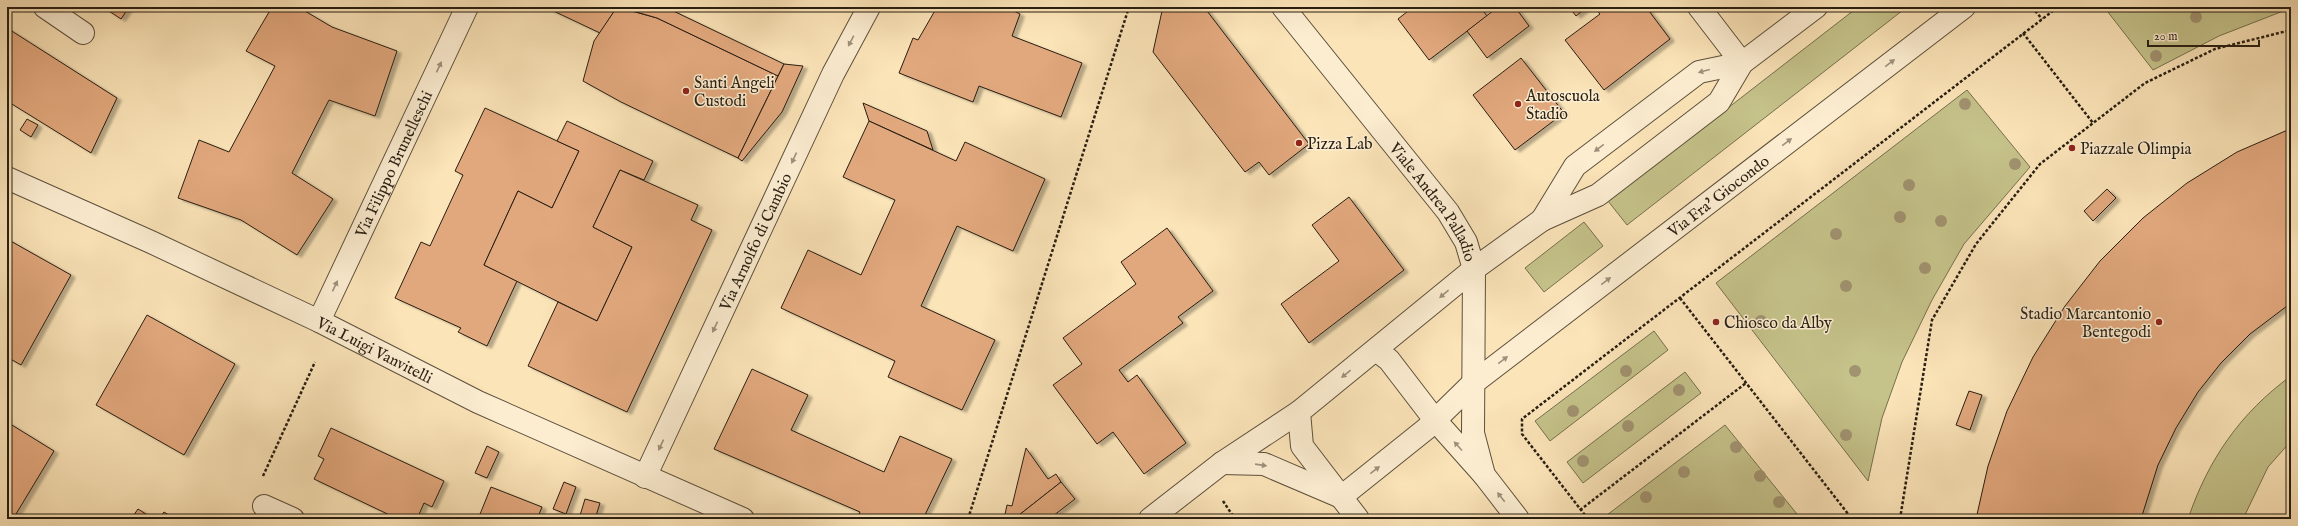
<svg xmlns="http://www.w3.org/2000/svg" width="2298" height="526" viewBox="0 0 2298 526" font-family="'IM FELL English',serif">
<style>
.green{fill:#c5c28a;stroke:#76704e}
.building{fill:#e2a87d;stroke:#281e12;filter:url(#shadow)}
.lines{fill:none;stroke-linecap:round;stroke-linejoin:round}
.minor-casing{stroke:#5d503c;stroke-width:24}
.tertiary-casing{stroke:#5d503c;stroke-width:24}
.path{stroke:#281e12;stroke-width:2.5;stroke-dasharray:3 2;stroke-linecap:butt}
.minor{stroke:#fcedd1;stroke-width:22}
.tertiary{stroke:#fcedd1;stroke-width:22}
.tree{fill:#a19270}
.oneway{fill:#9d907b}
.poi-dot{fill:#8f2418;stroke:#fcedd1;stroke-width:1.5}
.labels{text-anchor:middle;stroke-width:3;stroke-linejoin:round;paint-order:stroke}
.poi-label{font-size:16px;fill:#281e12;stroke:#fcedd1;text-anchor:start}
.street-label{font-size:16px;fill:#281e12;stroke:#fcedd1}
</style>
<defs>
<filter id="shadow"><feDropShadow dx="4.5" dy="2.5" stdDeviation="1" flood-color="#0004"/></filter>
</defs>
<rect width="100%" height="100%" fill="#fbe4b8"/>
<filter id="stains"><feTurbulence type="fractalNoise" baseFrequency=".005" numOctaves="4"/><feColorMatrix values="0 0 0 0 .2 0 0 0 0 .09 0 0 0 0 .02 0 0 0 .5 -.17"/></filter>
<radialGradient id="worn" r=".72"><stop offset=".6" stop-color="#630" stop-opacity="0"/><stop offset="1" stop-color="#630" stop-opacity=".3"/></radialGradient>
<!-- green -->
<g class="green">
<path d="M1858,7H1907L1627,225L1608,201Z"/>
<path d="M2104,7H2291V8L2219,36L2153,70Z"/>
<path d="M1967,90L2030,167L1964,244L1932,300L1902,362L1882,418L1868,481L1716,283Z"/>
<path d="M1584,222L1603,246L1544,292L1525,268Z"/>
<path d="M1654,331L1668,350L1550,441L1535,421Z"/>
<path d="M1685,372L1701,393L1583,483L1567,462Z"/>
<path d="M2291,376V441L2268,467L2243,519H2188C2208,460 2240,413 2291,376Z"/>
<path d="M1725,425L1801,519H1610L1607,515Z"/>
</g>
<!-- building -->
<g class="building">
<path d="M103,7H129L121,19Z"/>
<path d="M272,7H298L332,27L397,51L375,116L329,100L292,173L333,199L297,255L241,220L178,198L199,140L229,152L275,66L246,51Z"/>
<path d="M545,7H617L600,33Z"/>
<path d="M617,7L657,18L778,76L738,158L621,102L583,81L594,41Z"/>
<path d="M619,7H665L784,64L778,76L657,18Z"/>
<path d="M937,7H1006L1020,14L1012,36L1082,63L1061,117L979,86L973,102L899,73L913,38L918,40Z"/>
<path d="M1159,7H1204L1309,144L1269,175L1259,162L1245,172L1153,52L1162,11Z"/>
<path d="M1413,7H1480L1487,16L1429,60L1398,19Z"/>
<path d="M1498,7H1515L1529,26L1487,58L1467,31Z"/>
<path d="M1569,7H1587L1576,16Z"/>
<path d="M1594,7H1646L1670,39L1604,90L1565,40L1600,14Z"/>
<path d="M7,28L117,98L91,153L7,101Z"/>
<path d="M1521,58L1564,113L1515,150L1473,95Z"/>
<path d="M784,64L803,66L782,112L742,161L738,158Z"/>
<path d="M863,103L927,131L933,150L869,121Z"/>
<path d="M485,108L579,151L552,208L518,191L484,265L517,281L487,346L458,332L461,328L395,298L421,242L430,246L463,175L455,171Z"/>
<path d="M27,119L38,125L31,137L20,130Z"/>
<path d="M567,121L653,161L644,180L620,170L593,227L632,247L597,321L484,265L518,191L552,208L579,151L557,141Z"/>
<path d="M869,121L956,161L965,142L1045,179L1013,251L957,226L921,306L995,340L962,410L888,377L895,361L781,308L808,250L861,275L895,200L843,177Z"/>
<path d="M2290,129L2291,303L2250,334L2221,363L2198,392L2176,428L2158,465L2141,519H1976L1988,466L2007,411L2033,357L2065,306L2100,261L2143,218L2187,183L2237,152Z"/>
<path d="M620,170L698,205L691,220L712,230L627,412L528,366L558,302L597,321L632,247L593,227Z"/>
<path d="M2107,189L2116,198L2093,221L2084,211Z"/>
<path d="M1349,197L1404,270L1309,343L1281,304L1339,261L1312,225Z"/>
<path d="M1167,228L1213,291L1178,317L1183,323L1119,370L1128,382L1137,375L1186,443L1144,474L1113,432L1097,444L1053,385L1082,364L1063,338L1136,284L1121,262Z"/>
<path d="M7,239L71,275L21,365L7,357Z"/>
<path d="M147,315L235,364L184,455L96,405Z"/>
<path d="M752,369L808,395L791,430L884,472L900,436L952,459L923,519H871L859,514L860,512L714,449Z"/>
<path d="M1969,391L1982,395L1970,430L1956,425Z"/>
<path d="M7,422L54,451L13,519H7Z"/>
<path d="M331,428L444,481L432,507L424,503L417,519H398L314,479L324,459L318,456Z"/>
<path d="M487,446L499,452L487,478L475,473Z"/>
<path d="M1026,448L1048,479L1056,474L1061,482L1014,519H1004L1007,505L1012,506Z"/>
<path d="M564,482L576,487L566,514L553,509Z"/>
<path d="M1061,482L1075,499L1049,519H1014Z"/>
<path d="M491,487L542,507L537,519H478Z"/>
<path d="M585,499L600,503L595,519H579Z"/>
<path d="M138,509L154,519H131Z"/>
<path d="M164,512L175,519H159Z"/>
</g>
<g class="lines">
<defs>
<g id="minor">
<path d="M45,7L83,33"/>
<path d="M1699,7L1742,63"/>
<path id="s1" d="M7,178L151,242L319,321L478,402L743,519"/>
<path d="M1542,220L1575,166L1699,72L1742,63"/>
<path d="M1474,269L1542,220L1598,195L1719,102L1742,63L1816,7"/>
<path id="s2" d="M319,321L467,7"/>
<path d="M1376,350L1389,360L1435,420L1484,475"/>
<path id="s3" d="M1222,463L1264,464L1341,497L1426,429L1472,384L1964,7"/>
<path id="s4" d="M645,477L833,74L869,7"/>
<path d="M264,506L293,519"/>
<path d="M1150,519L1222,463L1299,412"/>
</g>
<g id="tertiary">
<path id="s5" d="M1283,7L1448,212L1466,242L1474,269L1473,433L1484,475L1518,519"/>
<path d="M1358,519L1302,446L1299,412L1474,269"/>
</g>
</defs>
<!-- minor casing -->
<use href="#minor" class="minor-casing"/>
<!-- tertiary casing -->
<use href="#tertiary" class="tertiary-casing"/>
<!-- path -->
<g class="path">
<path d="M2032,7L2042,19"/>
<path d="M2023,33L2093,123"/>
<path d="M1680,298L1852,519"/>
<path d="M263,476L315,362"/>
<path d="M1223,501L1233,516"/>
<path d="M1580,510L1746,383"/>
<path d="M968,519L1129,7"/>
<path d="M1588,519L1522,434V419L2058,7"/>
<path d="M1900,519L1932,320L1976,244L2040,164L2145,83L2215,49L2291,30"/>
</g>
<!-- minor -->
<use href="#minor" class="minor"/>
<!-- tertiary -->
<use href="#tertiary" class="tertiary"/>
</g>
<!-- trees -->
<g class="tree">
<circle cx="2196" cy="17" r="6"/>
<circle cx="2156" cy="56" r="6"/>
<circle cx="1965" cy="104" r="6"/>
<circle cx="2015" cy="164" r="6"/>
<circle cx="1909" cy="185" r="6"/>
<circle cx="1900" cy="217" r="6"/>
<circle cx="1941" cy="221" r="6"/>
<circle cx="1836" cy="234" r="6"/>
<circle cx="1925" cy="268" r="6"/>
<circle cx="1846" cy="286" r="6"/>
<circle cx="1761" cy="321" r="6"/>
<circle cx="1626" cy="371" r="6"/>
<circle cx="1855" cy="371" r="6"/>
<circle cx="1679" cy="390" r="6"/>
<circle cx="1573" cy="411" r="6"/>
<circle cx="1628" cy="426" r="6"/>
<circle cx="1846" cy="435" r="6"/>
<circle cx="1736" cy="447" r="6"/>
<circle cx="1583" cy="461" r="6"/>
<circle cx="1684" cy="472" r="6"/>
<circle cx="1760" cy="476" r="6"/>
<circle cx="1646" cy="497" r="6"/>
<circle cx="1779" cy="502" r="6"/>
</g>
<!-- one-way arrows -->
<defs><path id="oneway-solid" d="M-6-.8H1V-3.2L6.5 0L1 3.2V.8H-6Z"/></defs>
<g class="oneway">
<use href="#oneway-solid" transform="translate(851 41) rotate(118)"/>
<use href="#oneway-solid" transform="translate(1890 63) rotate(-37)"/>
<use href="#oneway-solid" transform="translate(439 67) rotate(-65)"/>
<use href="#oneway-solid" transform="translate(1704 71) rotate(165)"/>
<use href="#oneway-solid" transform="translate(1787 142) rotate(-37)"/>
<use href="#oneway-solid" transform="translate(1599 148) rotate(143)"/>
<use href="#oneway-solid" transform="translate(794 158) rotate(115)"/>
<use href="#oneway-solid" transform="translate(1606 281) rotate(-37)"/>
<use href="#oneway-solid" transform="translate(335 286) rotate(-65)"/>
<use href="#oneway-solid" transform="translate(1444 294) rotate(140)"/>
<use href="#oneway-solid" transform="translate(715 327) rotate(115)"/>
<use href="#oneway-solid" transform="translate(1503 360) rotate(-37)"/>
<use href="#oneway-solid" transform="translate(1346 374) rotate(141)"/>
<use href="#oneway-solid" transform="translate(661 445) rotate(115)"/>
<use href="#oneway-solid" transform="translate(1458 446) rotate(-132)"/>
<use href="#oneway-solid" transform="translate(1261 465) rotate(8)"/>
<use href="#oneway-solid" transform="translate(1375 470) rotate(-38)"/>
<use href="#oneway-solid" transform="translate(1501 497) rotate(-128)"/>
</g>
<!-- markers -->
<g class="poi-dot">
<circle cx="686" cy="91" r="4"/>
<circle cx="1518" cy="104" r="4"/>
<circle cx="1299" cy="143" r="4"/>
<circle cx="2072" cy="148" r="4"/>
<circle cx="1716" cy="322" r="4"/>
<circle cx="2159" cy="322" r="4"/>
</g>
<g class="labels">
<!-- poi labels -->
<g class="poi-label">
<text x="694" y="88">Santi Angeli<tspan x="694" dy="18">Custodi</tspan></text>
<text x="1526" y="101">Autoscuola<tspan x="1526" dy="18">Stadio</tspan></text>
<text x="1307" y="149">Pizza Lab</text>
<text x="2080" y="154">Piazzale Olimpia</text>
<text x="2151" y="319" text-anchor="end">Stadio Marcantonio<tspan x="2151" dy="18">Bentegodi</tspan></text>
<text x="1724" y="328">Chiosco da Alby</text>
</g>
<!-- street labels -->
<g class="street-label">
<text dy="6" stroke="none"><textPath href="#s2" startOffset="174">Via Filippo Brunelleschi</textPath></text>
<text dy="6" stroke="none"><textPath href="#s3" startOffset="609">Via Fra' Giocondo</textPath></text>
<text dy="6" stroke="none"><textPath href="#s5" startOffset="247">Viale Andrea Palladio</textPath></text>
<text dy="6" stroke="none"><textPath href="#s4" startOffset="260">Via Arnolfo di Cambio</textPath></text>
<text dy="6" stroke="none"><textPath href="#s1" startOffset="406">Via Luigi Vanvitelli</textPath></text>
</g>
</g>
<!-- margin -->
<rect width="2298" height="526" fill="none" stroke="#fbe4b8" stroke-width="24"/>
<rect x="8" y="8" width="2282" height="510" fill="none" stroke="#281e12" stroke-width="2"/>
<rect x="12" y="12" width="2274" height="502" fill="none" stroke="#281e12"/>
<!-- scale -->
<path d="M2148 40v6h111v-6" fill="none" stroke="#281e12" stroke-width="2"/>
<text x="2154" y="40" font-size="12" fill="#281e12" stroke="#fcedd1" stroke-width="3" paint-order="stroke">20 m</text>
<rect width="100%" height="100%" filter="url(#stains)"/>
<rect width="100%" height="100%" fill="url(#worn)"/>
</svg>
